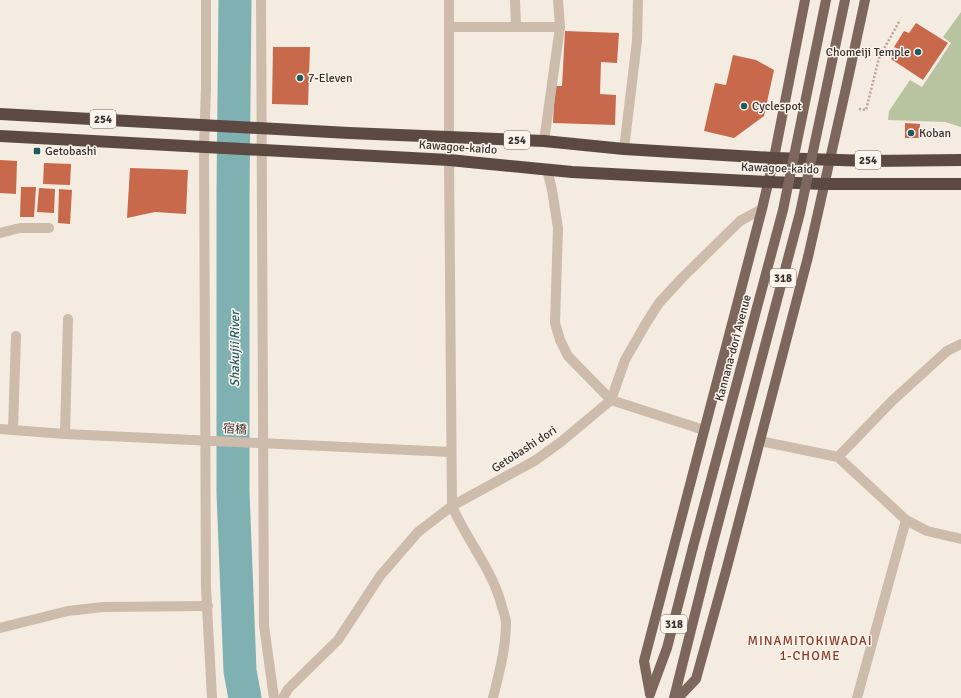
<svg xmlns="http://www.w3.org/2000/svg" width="961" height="698" viewBox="0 0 961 698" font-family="Signika,'Noto Sans JP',sans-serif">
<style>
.green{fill:#b8c4a0}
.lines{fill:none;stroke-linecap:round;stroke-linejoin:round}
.river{stroke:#7fb0b2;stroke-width:33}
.building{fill:#c8694b}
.path{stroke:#b9a596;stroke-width:2.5;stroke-dasharray:2 2;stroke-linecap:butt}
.minor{stroke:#cdbbac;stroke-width:10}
.major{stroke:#7d675c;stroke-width:10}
.highway{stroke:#5c4a42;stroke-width:12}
.major-bridge{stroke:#7d675c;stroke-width:10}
.poi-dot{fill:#1f5a5e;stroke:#fbf5ee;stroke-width:1.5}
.labels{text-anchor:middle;stroke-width:3;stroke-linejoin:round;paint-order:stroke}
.shield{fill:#fbf5ee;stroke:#756b66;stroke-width:1}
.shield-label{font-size:11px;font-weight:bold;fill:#3b302b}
.poi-label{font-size:12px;fill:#3b302b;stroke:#fbf5ee;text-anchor:start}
.street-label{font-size:12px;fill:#3b302b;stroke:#fbf5ee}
.water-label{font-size:13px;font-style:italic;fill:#1f5a5e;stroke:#fbf5ee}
.neighbourhood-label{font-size:13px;letter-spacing:1px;fill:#8c3b22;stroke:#fbf5ee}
</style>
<rect width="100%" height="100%" fill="#f4ebe1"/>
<!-- green -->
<path class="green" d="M961,12V127L945,122L888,120L889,111L910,80L922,87L951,43L943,37Z"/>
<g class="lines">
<!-- river -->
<path class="river" d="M235,0L233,195V492L240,671L245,698"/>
</g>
<!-- building -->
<g class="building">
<path d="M916,23L948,43L923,80L891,59L898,49L894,47L904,31L909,33Z"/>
<path d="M565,31L619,33L617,63L601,62L600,94L616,95L615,125L553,123L555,86H562Z"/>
<path d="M273,47H310L308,105L272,104Z"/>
<path d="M733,55L756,60L774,70L764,116L734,138L704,131L715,83L726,85Z"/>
<path d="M905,123L920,124L919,138H905Z"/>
<path d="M0,160L17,161L16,194L0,193Z"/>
<path d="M44,163L71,164L70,185L43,184Z"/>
<path d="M130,168L188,170L186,214L155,212L127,218Z"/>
<path d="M21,187H36L34,217H20Z"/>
<path d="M39,188L55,189L54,213L37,212Z"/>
<path d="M59,189L72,190L70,224L58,223Z"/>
</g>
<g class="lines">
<!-- path -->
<path class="path" d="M859,109L866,110L879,58L900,20"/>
<!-- minor -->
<g class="minor">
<path d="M206,0V88L204,147L206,588L212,698"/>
<path d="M261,0L264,626L274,698"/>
<path d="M515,0L516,27"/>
<path d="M449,27H560"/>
<path d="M449,136V0"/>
<path d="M544,141L560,27L558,0"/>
<path d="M624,149L637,41L638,0"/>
<path d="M449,160L452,506C467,541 493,570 502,607C504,612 505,617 506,622C506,648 499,673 493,698"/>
<path d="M547,169L552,190L558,228L555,323L560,340L568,356L611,400L704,430"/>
<path d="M0,233L20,228H49"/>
<path d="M0,429L65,434L451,452"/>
<path d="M13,430L16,336"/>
<path d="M65,434L68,319"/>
<path d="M760,441L838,457L906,520L927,531L961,539"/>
<path d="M838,457L892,401L947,351L961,344"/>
<path d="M0,628L68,611L103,607L208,606"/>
<path d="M283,698L288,689L338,640L380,576L418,532L452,506L536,460L562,441L611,400L625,360L645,325L659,303L682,278L740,221L762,209"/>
<path d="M857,698L906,520"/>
</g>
<!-- major -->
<g class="major">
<path d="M650,694L644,661L762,209L774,158L805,0"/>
<path d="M650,694L667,648L693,547"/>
<path d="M674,698L710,554"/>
<path d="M678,698L696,679L727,567L808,257L846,88L865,0"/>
</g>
<!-- highway -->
<g class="highway">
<path d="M0,114L349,133L544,141L624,149L774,158L871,161L961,160"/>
<path d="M0,136L449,160L572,172L769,182L825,184H961"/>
</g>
<!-- major-bridge -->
<g class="major-bridge">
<path d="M693,547L783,210L826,0"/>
<path d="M710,554L800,213L845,0"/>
</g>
</g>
<!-- markers -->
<g class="poi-dot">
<circle cx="918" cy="52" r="4"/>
<circle cx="300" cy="78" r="4"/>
<circle cx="744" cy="106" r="4"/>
<circle cx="911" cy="133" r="4"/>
<rect x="33" y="147" width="8" height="8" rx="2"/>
</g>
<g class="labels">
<!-- shield labels -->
<g class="shield">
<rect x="90" y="110" width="26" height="18" rx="3"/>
<rect x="504" y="131" width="26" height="18" rx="3"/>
<rect x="855" y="151" width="26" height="18" rx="3"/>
<rect x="770" y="269" width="26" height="18" rx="3"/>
<rect x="661" y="615" width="26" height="18" rx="3"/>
</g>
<g class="shield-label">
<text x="103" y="123">254</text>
<text x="517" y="144">254</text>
<text x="868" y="164">254</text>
<text x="783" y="282">318</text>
<text x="674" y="628">318</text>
</g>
<!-- poi labels -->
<g class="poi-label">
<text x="910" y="56" text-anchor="end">Chomeiji Temple</text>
<text x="308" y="82">7-Eleven</text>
<text x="752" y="110">Cyclespot</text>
<text x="919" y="137">Koban</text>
<text x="45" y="155">Getobashi</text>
</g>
<!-- street labels -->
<g class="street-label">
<text transform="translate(458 147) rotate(4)" y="4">Kawagoe-kaido</text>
<text transform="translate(780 168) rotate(2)" y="4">Kawagoe-kaido</text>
<text transform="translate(733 348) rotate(-75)" y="4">Kannana-dori Avenue</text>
<text transform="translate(235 429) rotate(3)" y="4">宿橋</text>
<text transform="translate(524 449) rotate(-33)" y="4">Getobashi dori</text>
</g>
<!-- water labels -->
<g class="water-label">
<text transform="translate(234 349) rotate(-90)" y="5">Shakujii River</text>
</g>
<!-- neighbourhood labels -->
<g class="neighbourhood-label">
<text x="810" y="645">MINAMITOKIWADAI<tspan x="810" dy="15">1-CHOME</tspan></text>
</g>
</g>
</svg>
